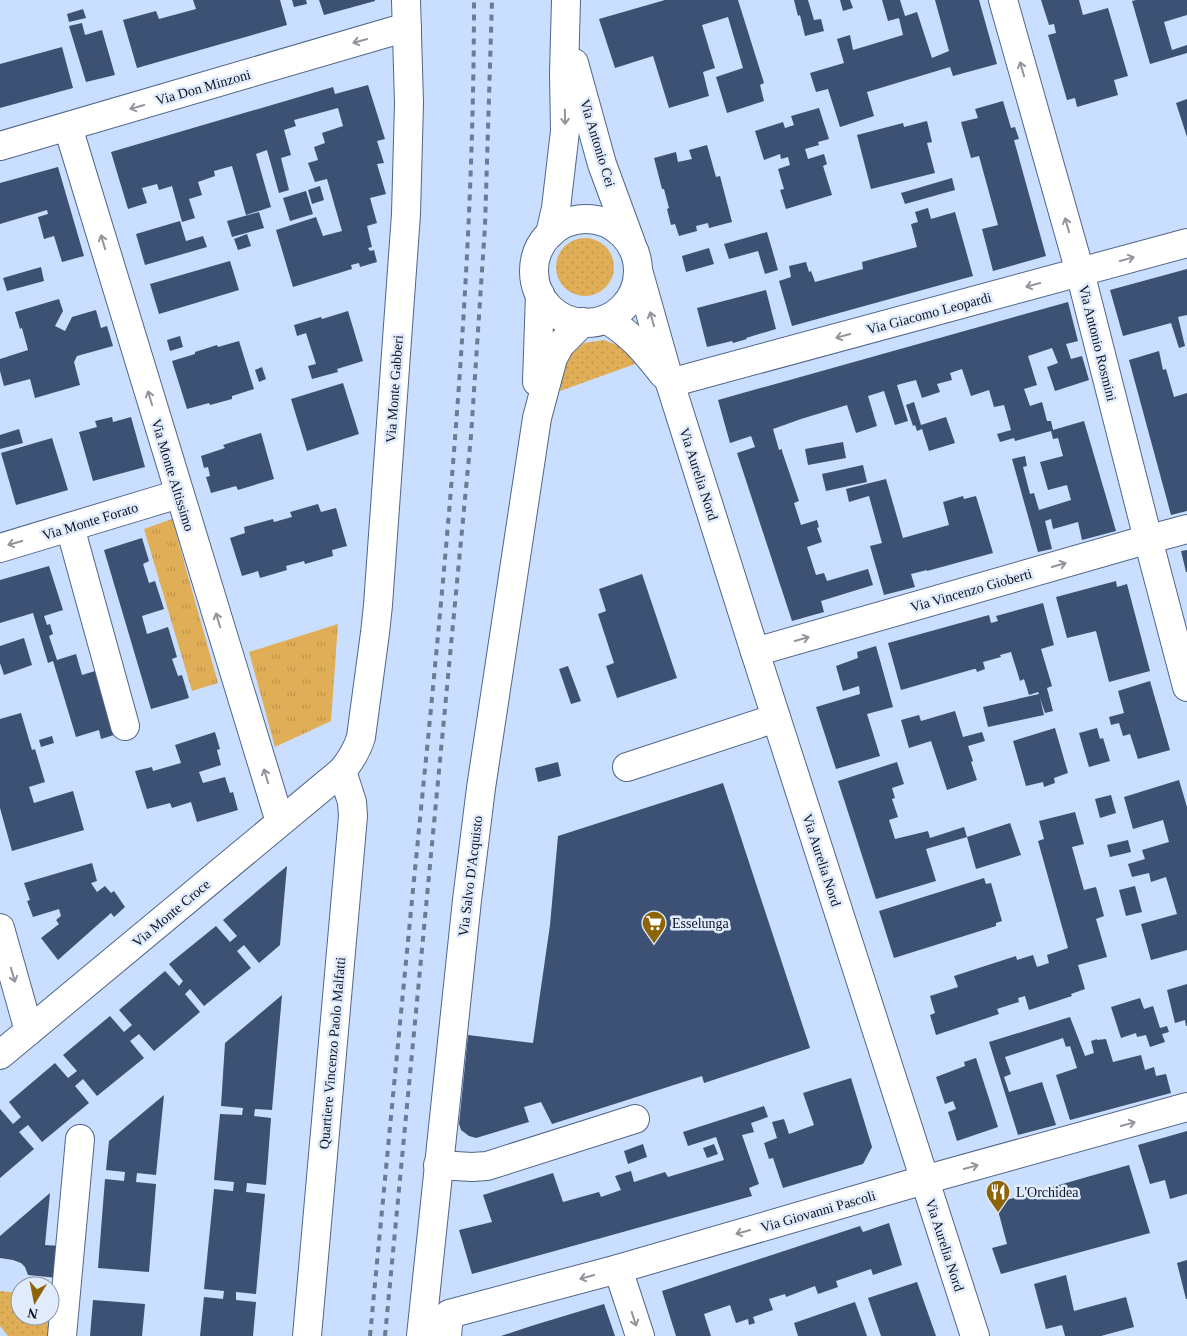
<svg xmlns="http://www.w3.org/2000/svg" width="1187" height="1336" viewBox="0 0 1187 1336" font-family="'Times New Roman',serif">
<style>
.grass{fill:url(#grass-dots)}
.park{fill:url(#park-tufts)}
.building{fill:#3c5173}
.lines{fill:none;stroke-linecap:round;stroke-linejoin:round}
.minor-casing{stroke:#506689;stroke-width:30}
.minor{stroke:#fff;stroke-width:28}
.rail{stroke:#6d7b93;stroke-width:4;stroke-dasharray:6 6;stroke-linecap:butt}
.oneway{stroke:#91959b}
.labels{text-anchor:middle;stroke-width:5;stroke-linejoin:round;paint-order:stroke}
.street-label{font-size:14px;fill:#0b1321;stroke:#e0ebfb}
.poi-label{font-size:14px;fill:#0b1321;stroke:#e0ebfb;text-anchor:start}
</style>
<defs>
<pattern id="grass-dots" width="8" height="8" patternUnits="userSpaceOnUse" patternTransform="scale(1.25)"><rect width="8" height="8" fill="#e0ae57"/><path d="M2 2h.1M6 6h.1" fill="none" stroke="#bf954b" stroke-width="1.8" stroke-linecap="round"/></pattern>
<pattern id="park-tufts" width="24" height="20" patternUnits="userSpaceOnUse" patternTransform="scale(1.25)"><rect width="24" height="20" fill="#e0ae57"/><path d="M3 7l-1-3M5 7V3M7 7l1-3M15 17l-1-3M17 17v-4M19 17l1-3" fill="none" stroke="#bf954b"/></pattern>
</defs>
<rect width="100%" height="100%" fill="#cadeff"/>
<!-- grass -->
<g class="grass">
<circle cx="585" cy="267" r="29"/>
<path d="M604,340L622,347L635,364L560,391L565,360L584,343Z"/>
<path d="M0,1291L20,1293V1316H50V1297H56L52,1336H8L0,1326Z"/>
</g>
<!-- park -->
<g class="park">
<path d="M172,519L218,683L192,691L144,529Z"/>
<path d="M338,624L331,721L275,747L249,652Z"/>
</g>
<!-- building -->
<g class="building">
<path d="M193,0H280L287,25L137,68L123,20L156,11L159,19L196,9Z"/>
<path d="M292,0H306L307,4L294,7Z"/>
<path d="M319,0H375V1L324,15Z"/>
<path d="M665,0H738L764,83L760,85L764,101L727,113L716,77L743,68L728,17L702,25L715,68L703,72L709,96L669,108L653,56L615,68L599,19Z"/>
<path d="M794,0H808L814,20L821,19L824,31L805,36L800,15L798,16Z"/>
<path d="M840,0H850L853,8L843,11Z"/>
<path d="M882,0H900L905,16L917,12L932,58L949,51L935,0H979L997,64L953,76L950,67L867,92L874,116L840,127L828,89L816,92L810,73L844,63L837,39L850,35L853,50L903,35L899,18L888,21Z"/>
<path d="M1041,0H1079L1083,15L1108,8L1128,76L1114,80L1118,95L1077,107L1075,98L1067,100L1048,35L1056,33L1054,24L1049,25Z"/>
<path d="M1136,0H1187V15L1164,22L1172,50L1187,45V53L1150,64L1132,1Z"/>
<path d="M83,9L86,18L69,22L67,14Z"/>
<path d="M82,23L85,35L102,30L115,75L86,82L69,26Z"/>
<path d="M62,47L73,88L0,108V64Z"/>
<path d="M368,85L385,139L377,141L384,163L377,164L386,194L370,198L377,223L367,226L372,247L368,248L370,251L374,250L377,262L360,267L359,263L351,265L352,269L293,287L276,230L316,217L323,236L342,231L327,179L315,182L308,163L318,160L314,147L325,143L322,133L343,126L338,108L294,120L296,126L284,130L291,155L281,158L289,190L279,193L267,150L256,154L271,207L246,215L232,166L214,171L215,176L198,182L202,195L189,199L195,218L182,222L172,186L159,190L157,184L142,188L147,203L128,209L111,152L333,87L335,94Z"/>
<path d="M1187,99V137L1176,103Z"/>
<path d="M1003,101L1011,128L1015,127L1019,139L1014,140L1046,256L993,271L982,229L998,225L979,156L971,158L961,122L978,118L975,109Z"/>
<path d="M819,108L829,139L818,142L819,145L805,149L808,159L824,154L827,164L823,166L832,195L786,209L780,190L784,189L778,169L790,165L788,157L781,159L780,154L764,160L755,131L783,122L785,128L794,125L791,116Z"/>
<path d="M927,121L932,142L927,143L935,173L871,189L857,135L903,123L904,127Z"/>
<path d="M707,145L716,177L720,176L732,222L709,228L708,223L696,226L697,231L679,236L675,224L671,225L667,209L669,208L664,189H662L654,158L676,152L678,162L692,159L689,150Z"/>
<path d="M58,167L84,256L62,262L54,236L44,239L38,217L48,214L47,210L0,224V183Z"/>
<path d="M952,178L955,190L905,204L901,193Z"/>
<path d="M320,186L324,200L312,204L308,190Z"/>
<path d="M306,191L313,214L290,221L283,198Z"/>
<path d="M928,208L931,219L955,212L973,276L792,326L779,281L791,277L789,266L806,262L809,272L811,271L815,282L863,269L862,262L917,247L911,224L918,222L915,212Z"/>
<path d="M259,212L264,228L232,237L227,221Z"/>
<path d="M180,221L186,241L203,236L207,247L145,265L136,234Z"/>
<path d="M767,232L778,270L765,274L758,251L729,259L724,244Z"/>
<path d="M247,234L251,246L238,250L234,239Z"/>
<path d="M709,248L714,264L686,272L682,256Z"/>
<path d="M230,261L239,290L159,314L150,284Z"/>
<path d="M41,267L44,281L7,291L3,278Z"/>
<path d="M1187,269V315L1178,317L1185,346L1179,348L1171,323L1123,336L1110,290Z"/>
<path d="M766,290L776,329L746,338L747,339L733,343L732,341L707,347L697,308Z"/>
<path d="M59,299L63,311L55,326L65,331L72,317L96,310L101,328L107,326L113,346L77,356L74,362L80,385L35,398L30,379L4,386L0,371V359L28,350L22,328L20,329L15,312Z"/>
<path d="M1068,302L1078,341L1066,344L1071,359L1082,356L1089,380L1055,391L1047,367L1058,363L1052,348L1028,356L1037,385L1024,389L1030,406L1042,402L1047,421H1051L1053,430L1084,421L1116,531L1082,540L1078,522L1053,529L1051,519L1045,521L1052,549L1038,552L1012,459L1025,456L1027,466L1023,467L1030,494L1034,493L1039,510L1071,500L1067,485L1048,490L1040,462L1063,456L1058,438L1053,439L1051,431L1015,441L1014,438L1000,442L997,434L1011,430L1004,405L994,407L989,390L971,396L962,369L950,373L952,380L937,384L940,392L922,398L916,380L908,382L897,385L908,421L895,425L884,391L868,396L877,426L856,433L847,405L801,419L773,429L779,450L782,449V451L799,501L794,503L801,525L817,520L819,527L817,528L822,542L807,547L816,575L824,573L827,581L868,569L873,585L821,601L824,612L792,621L737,453L755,447L751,436L730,443L718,400Z"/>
<path d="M348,311L363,361L337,369L338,372L312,379L308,366L316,364L306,333L297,336L294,325L321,317L322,319Z"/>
<path d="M180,336L183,347L170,351L167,340Z"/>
<path d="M239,341L254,389L232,396V399L210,405L209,403L187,409L172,361L195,354V352L217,345L218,347Z"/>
<path d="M1159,351L1163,370L1166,369L1174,397L1187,393V511L1171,515L1129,360Z"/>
<path d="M262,367L266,379L259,382L255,370Z"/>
<path d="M343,383L359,434L307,451L291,399Z"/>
<path d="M914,402L921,425L946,417L955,443L929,451L922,429L917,431L915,425L913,426L906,405Z"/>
<path d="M112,417L113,422L131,417L145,467L93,481L79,432L97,427L95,421Z"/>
<path d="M19,429L23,443L0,449V435Z"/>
<path d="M261,433L274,479L238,490L236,486L211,493L206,477L210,476L208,467L204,468L201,456L225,448L223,445Z"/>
<path d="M52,438L68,490L16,505L1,453Z"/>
<path d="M843,442L846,458L808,465L805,449Z"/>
<path d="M863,465L867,482L826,491L822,474Z"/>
<path d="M886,479L903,538L949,525L943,502L963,496L964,499L976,496L993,553L927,571V570L911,574L915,587L884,595L870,546L882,543L869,496L849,502L846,489Z"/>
<path d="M318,504L321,512L336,508L347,546L332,550L333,556L305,564L304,561L286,566L287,570L260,578L258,571L242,576L230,538L245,533L244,527L273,519L274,522L292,517L290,512Z"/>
<path d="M142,538L149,561L143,564L149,583L155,581L164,609L142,616L147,634L168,627L177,657L172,659L178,676L182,675L189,698L151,709L104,550Z"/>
<path d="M1187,550V572H1186L1181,551Z"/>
<path d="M49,566L63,610L44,616L47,625L50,624L53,634L49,636L57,660L76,654L82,675L95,671L114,735L101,739L99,730L76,737L53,661L48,663L33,613L0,623V580Z"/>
<path d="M642,574L677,678L617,698L606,666L614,663L598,614L606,611L599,589Z"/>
<path d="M1116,581L1117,587L1127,584L1150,671L1109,682L1096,631L1067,638L1056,597Z"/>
<path d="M1043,603L1054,645L1041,649L1052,686L1047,688L1053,711L1045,713L1040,698L1044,715L988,727L983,707L1039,694L1038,692L1029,695L1024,679L1020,681L1011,652L1000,655L1001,657L983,662L985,669L977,672L976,669H974L901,690L888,643L989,615L991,623L998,621L996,616Z"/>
<path d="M24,638L32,665L4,675L0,663V646Z"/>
<path d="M876,646L893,707L867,714L880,756L836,769L816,707L860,694L859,686L843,691L836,666L858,658L857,652Z"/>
<path d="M568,666L581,701L571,704L559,669Z"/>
<path d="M1150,681L1170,750L1138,759L1130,734L1123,736L1119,723L1111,725L1109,717L1124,713L1118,691Z"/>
<path d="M955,711L963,737L982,732L985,741L968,746L973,761L971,762L977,780L947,790L931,741L909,748L901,720L919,715L921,721Z"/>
<path d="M21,713L32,750L35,749L45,782L29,787L34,803L73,791L84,830L12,851L0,808V719Z"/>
<path d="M1055,728L1068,773L1054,778L1055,783L1044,787L1043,782L1026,786L1013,741Z"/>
<path d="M1097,728L1100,739L1103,738L1110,761L1089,767L1079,733Z"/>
<path d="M215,732L220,749L217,750L221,765L199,772L203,783L225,777L230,793L233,792L238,810L197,822L191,802L172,808L170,803L147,809L135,771L152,767L153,771L181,763L175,745Z"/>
<path d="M52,736L54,743L41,747L39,740Z"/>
<path d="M558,762L561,776L538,782L535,768Z"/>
<path d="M897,762L904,784L892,788L895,798L892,799L898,817L889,820L895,839L928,831L930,838L964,827L967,837L926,849L936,881L876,899L838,781Z"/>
<path d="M1179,780L1187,807V950L1151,960L1141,924L1177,914L1166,877L1151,882L1149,873L1132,877L1128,864L1145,859L1142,850L1169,842L1163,820L1133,829L1124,797Z"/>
<path d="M723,783L810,1048L704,1083L702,1076L552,1124L541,1102L524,1107L529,1122L476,1138L469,1136L461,1130L459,1124L468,1035L533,1043L550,925L558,836Z"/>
<path d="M1111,795L1116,813L1100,818L1095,799Z"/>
<path d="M1075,812L1084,844L1072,847L1084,890L1096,887L1104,916L1096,919L1107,957L1078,965L1085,989L1071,994L1072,996L1029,1010L1025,996L1018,998L1019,1002L997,1009L999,1014L936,1035L930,1015L935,1013L930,996L958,987L954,976L1016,956L1017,960L1033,955L1037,967L1049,963L1047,955L1068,948L1038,841L1044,839L1039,821Z"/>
<path d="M1010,823L1021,855L976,869L967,837Z"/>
<path d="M1128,840L1131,852L1110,857L1107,845Z"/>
<path d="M92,863L97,881L91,883L97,892L105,886L111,893L114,891L125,907L114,917L111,913L58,960L41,938L59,924L56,920L61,916L59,909L33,917L27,901L30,900L24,883Z"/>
<path d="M287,866L280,945L259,963L244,945L237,951L251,968L204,1006L190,989L185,994L200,1012L154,1051L139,1034L130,1041L144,1058L97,1096L83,1079L75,1086L89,1103L42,1142L28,1125L19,1132L34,1149L0,1178V1109L13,1124L21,1117L9,1102L55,1063L68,1078L77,1071L63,1055L110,1016L124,1032L132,1025L119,1010L165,971L179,986L183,981L169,964L216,926L230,942L237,936L223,920Z"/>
<path d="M984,878L986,884L991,883L1002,921L996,923V926L894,958L879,911Z"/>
<path d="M1135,886L1142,912L1126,916L1119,890Z"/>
<path d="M1187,984V1026H1186L1185,1020L1175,1023L1167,990Z"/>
<path d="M282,995L272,1110L255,1109L254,1116L271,1118L266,1185L247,1183L246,1192L265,1194L256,1294L236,1292V1300L256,1302L253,1336H200L204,1297L223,1299L224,1291L204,1289L214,1189L233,1191L234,1182L214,1180L220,1114L242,1115L243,1108L221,1106L225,1043Z"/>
<path d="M1140,998L1144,1009L1153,1006L1160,1028L1167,1026L1169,1032L1162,1034L1165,1042L1150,1047L1146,1035L1137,1037L1136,1033L1121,1038L1111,1007Z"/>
<path d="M1070,1017L1085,1056L1094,1053L1091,1041L1097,1039V1040L1106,1039L1113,1062L1141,1055L1145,1070L1154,1067L1156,1076L1166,1074L1171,1093L1070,1120L1056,1075L1077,1068L1070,1046L1066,1047L1063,1038L1005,1057L1011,1074L1004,1077L1009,1092L1042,1082L1056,1125L1018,1135L989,1042Z"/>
<path d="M976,1058L998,1127L957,1141L948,1112L956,1109L953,1101L945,1104L936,1077L965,1066L964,1062Z"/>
<path d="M851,1078L872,1147L863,1164L783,1188L773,1158L769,1159L764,1143L777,1138L772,1122L784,1119L789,1134L814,1125L803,1093Z"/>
<path d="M164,1095L156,1175L137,1173L136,1182L156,1184L149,1272L98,1268L105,1179L124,1181L125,1172L106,1170L109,1141Z"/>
<path d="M764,1106L768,1117L751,1123L754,1132L742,1135L759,1184L749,1188L752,1196L472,1274L459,1230L492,1222L483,1195L553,1173L563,1202L599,1192L601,1197L621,1190L615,1176L631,1171L634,1182L665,1172L668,1177L724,1160L716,1137L688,1146L683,1132Z"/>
<path d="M1187,1131V1194L1170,1199L1165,1180L1150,1184L1138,1145Z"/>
<path d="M643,1144L647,1157L628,1164L624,1151Z"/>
<path d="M714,1144L718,1154L707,1158L703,1148Z"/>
<path d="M1129,1165L1150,1233L1001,1274L992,1248L1007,1244L996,1203Z"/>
<path d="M50,1193L45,1245L61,1246L58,1278L28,1275L25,1267L21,1263L13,1260L0,1258V1236Z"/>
<path d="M889,1223L902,1265L873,1275L871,1269L836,1281L838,1287L818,1294L815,1286L786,1297L785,1294L769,1299L773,1310L753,1317L755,1323L749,1325L748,1319L736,1323L730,1305L704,1314L711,1336H676L662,1291L860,1226L863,1232Z"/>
<path d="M1187,1260V1299H1186L1177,1263Z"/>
<path d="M1066,1275L1074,1311L1126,1297L1134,1327L1101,1336H1065L1062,1325L1046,1329L1034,1284Z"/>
<path d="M917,1282L936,1336H881L868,1298Z"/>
<path d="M93,1300L145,1304L142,1336H90Z"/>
<path d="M855,1302L867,1336H798L794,1323Z"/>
<path d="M604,1304L615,1336H501L531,1326Z"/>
</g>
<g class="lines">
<defs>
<g id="minor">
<path d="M1003,0L1080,272L1148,539L1187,687"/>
<path d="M574,63L602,164L631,243"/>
<path d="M68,127L280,822"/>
<path d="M0,146L407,27"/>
<circle cx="586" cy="271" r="52"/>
<path d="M550,234L556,208L565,131L564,74L566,0"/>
<path d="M638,270L670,383L755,652L975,1336"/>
<path d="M606,319C632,335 644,350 663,374"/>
<path d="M537,382L540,294"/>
<path d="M670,383L1187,243"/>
<path d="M70,527L125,726"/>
<path d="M0,548L179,494"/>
<path d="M755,652L1135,543L1187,529"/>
<path d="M627,767L776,718"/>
<path d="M0,928L29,1031"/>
<path d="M0,1055L342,771C351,760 357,751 361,737L375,633L378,605L406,214L409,103L406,0"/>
<path d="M438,1165L472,1167L487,1166L635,1119"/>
<path d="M618,1269L640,1336"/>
<path d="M62,1336L80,1139"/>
<path d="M307,1336L353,816L352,802L342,771"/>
<path d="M421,1336L467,900L481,788L537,418L553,358L560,345L583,322"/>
<path d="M447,1336L449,1314L618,1269L924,1180L1187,1107"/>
</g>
</defs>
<!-- minor casing -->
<use href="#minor" class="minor-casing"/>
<!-- minor -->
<use href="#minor" class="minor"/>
<!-- rail -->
<g class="rail">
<path d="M370,1336C389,1137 408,938 428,739C452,494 474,247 474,0"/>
<path d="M385,1336L471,436L485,226L492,0"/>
</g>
</g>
<!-- one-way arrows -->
<defs><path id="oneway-shaft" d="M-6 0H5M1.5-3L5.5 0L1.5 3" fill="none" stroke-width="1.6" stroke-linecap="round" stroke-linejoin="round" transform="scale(1.25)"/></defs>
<g class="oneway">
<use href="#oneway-shaft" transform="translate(360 41) rotate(164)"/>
<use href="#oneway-shaft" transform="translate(1022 69) rotate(-106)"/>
<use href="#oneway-shaft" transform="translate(137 107) rotate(164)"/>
<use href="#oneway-shaft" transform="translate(565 117) rotate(89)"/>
<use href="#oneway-shaft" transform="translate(1067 225) rotate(-106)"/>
<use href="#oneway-shaft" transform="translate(103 242) rotate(-107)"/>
<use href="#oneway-shaft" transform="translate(1127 259) rotate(-15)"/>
<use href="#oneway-shaft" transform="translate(1033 285) rotate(165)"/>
<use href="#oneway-shaft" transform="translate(652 319) rotate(-106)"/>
<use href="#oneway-shaft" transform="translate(843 336) rotate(165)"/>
<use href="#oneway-shaft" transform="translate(150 398) rotate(-107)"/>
<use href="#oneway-shaft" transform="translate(15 543) rotate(164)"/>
<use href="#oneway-shaft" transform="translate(1059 565) rotate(-16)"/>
<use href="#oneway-shaft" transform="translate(218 620) rotate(-107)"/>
<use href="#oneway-shaft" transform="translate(802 639) rotate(-16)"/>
<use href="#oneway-shaft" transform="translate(266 776) rotate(-107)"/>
<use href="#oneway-shaft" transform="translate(13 975) rotate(74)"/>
<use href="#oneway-shaft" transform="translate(1128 1124) rotate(-15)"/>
<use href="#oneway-shaft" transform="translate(971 1167) rotate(-15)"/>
<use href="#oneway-shaft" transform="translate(743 1232) rotate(164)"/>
<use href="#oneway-shaft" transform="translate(587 1277) rotate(165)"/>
<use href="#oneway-shaft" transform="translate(634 1319) rotate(72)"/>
</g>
<!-- icons -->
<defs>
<symbol id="supermarket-pin" viewBox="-11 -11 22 30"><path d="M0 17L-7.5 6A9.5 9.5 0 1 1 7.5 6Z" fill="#8d6406" stroke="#e0ebfb"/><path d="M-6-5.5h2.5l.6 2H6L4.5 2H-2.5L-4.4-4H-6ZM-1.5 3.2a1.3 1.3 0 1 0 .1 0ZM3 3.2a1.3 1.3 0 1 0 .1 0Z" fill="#fff"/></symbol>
<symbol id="restaurant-pin" viewBox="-11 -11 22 30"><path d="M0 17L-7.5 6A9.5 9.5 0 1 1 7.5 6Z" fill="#8d6406" stroke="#e0ebfb"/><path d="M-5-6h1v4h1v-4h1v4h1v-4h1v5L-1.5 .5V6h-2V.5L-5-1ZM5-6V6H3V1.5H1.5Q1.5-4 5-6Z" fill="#fff"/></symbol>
</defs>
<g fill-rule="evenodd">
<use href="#supermarket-pin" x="640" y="909" width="28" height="38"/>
<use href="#restaurant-pin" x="984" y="1178" width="28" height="38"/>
</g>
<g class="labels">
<!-- street labels -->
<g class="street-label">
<text transform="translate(203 87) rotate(-16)" y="5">Via Don Minzoni</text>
<text transform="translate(598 143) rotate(73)" y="5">Via Antonio Cei</text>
<text transform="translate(929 313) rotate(-15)" y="5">Via Giacomo Leopardi</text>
<text transform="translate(1098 343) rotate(76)" y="5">Via Antonio Rosmini</text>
<text transform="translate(394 389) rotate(-86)" y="5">Via Monte Gabberi</text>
<text transform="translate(699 474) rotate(72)" y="5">Via Aurelia Nord</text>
<text transform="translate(173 475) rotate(73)" y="5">Via Monte Altissimo</text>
<text transform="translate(90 521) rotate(-17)" y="5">Via Monte Forato</text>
<text transform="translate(971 590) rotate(-16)" y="5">Via Vincenzo Gioberti</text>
<text transform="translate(822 860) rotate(72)" y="5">Via Aurelia Nord</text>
<text transform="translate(470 876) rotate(-83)" y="5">Via Salvo D'Acquisto</text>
<text transform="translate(171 913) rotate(-40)" y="5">Via Monte Croce</text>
<text transform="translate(332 1053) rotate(-85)" y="5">Quartiere Vincenzo Paolo Malfatti</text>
<text transform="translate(818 1211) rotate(-16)" y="5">Via Giovanni Pascoli</text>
<text transform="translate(945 1245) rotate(72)" y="5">Via Aurelia Nord</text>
</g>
<!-- poi labels -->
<g class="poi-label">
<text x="672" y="928">Esselunga</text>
<text x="1016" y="1197">L'Orchidea</text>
</g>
</g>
<!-- north arrow -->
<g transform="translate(35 1301) rotate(190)"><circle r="24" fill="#e0ebfb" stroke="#8b95a4"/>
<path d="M0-4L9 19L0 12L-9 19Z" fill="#8d6406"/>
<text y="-8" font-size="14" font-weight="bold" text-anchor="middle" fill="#0b1321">N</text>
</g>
</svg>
